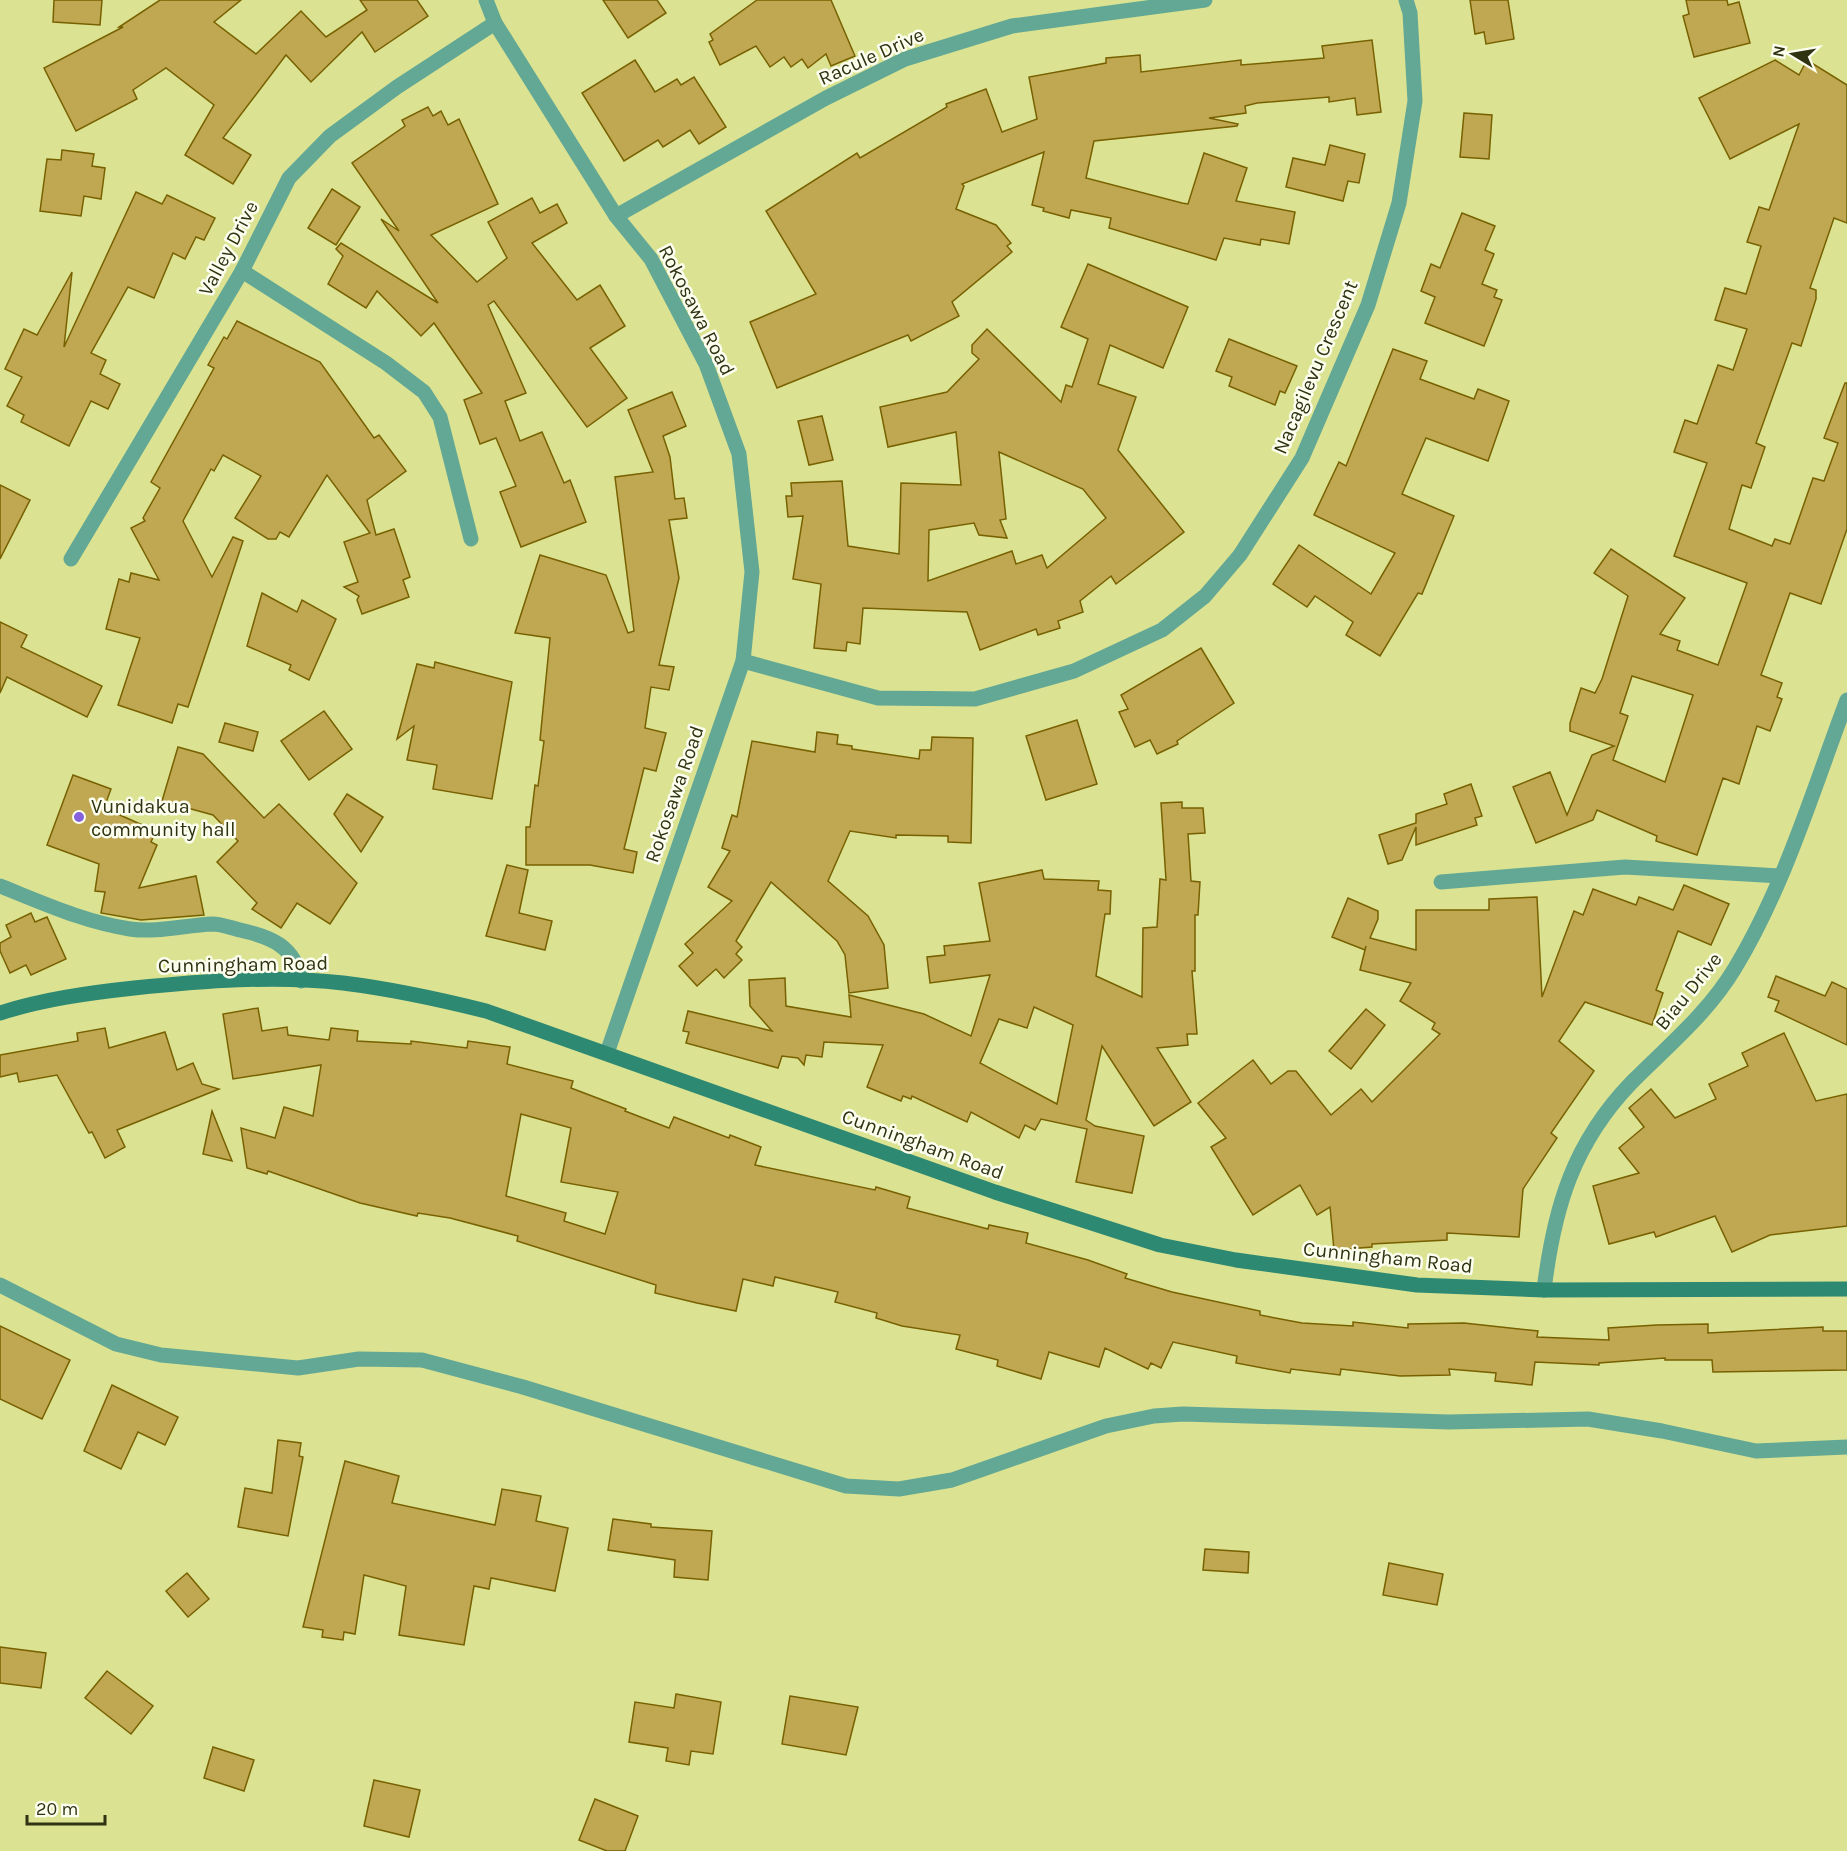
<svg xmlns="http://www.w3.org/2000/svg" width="1847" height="1851" viewBox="0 0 1847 1851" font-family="Karla,sans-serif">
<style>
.building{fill:#c0a752;stroke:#786100;stroke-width:1.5;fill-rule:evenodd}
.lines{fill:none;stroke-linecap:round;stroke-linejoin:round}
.street{stroke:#63a894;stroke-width:15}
.secondary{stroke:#2e8973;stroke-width:15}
.poi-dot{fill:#8561dc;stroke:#fcfeef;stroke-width:2}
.labels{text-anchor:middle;stroke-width:5;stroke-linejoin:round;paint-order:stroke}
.street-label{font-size:20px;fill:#303312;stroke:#fcfeef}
.poi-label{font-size:20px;fill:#303312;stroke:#fcfeef;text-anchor:start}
</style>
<rect width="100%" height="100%" fill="#dbe392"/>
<!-- building -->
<g class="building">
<path d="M54,0H102L100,25L53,22Z"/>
<path d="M160,0H241L214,22L256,54L301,11L326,37L367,10L360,0H417L428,16L375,52L362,32L311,82L286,55L223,138L251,155L233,184L185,155L214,105L166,68L133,90L137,99L76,131L44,68L123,27H119Z"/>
<path d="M603,0H657L666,13L628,38Z"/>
<path d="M757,0H831L855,56L831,66L826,54L808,68L802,59L791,67L784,57L770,67L756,46L720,65L709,42L713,40L710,34Z"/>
<path d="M1470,0H1508L1514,39L1486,44L1484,32L1475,34Z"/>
<path d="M1686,0H1727L1728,5L1739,2L1750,43L1694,57L1683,16L1689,14Z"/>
<path d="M1372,40L1381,112L1357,115L1355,98L1329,102V97L1257,103L1245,106L1246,113L1209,118L1238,124L1237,126L1094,141L1086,178L1182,203L1188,204L1204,153L1247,168L1236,201L1295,212L1289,244L1261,239L1260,245L1224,238L1216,260L1109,228L1111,218L1071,210L1069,218L1043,211L1044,208L1032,205L1044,152L962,184L964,186L956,209L996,225L1011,243L1007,246L1012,252L952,302L959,316L911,341L908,335L777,388L750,322L816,294L766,211L857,153L860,158L947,107L946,104L986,89L1002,132L1037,119L1029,77L1106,63V58L1140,55L1141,72L1241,60V65L1324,58L1322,46Z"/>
<path d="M635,60L655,92L677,79L681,85L694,77L726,127L699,144L690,130L663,147L658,140L624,161L582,93Z"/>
<path d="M1775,60L1799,75L1807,60L1847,85V223L1834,218L1810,288L1816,290V299L1801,346L1792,343L1756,443L1765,447L1751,488L1742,485L1729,529L1772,546L1775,539L1790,544L1813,478L1824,481L1838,443L1824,438L1845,383H1847V529L1821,604L1790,593L1761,675L1782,683L1777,697L1782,699L1770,731L1757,726L1739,784L1723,778L1697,855L1656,841L1657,836L1597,810L1593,820L1536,843L1513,787L1550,772L1567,815L1592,755L1614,746L1570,731V723L1581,688L1595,693L1602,679L1628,596L1594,573L1611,549L1685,598L1660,634L1680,641L1677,650L1718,665L1747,583L1674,556L1707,463L1674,452L1685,420L1697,424L1718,365L1733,370L1747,329L1715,320L1725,288L1746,294L1761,246L1747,242L1759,207L1769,210L1799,124L1730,159L1699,98ZM1632,676L1693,695L1665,782L1613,760L1628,716L1620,713Z"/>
<path d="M428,107L433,116L441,111L448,125L459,119L498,204L431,235L477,282L507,258L488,222L532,198L540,213L557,204L567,223L532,243L577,300L600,285L625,326L590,348L627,398L587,427L494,301L488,305L526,393L505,401L520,441L542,432L564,483L570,480L586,522L521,547L500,492L516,486L496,438L480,444L464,400L482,393L434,323L421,336L377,291L366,308L328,284L343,256L336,249L341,243L438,303L381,219L399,231L352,163L405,126L402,120Z"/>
<path d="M1464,113L1492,115L1489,159L1460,157Z"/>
<path d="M1330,145L1365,154L1359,183L1348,181L1343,201L1286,187L1293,158L1325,165Z"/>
<path d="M62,150L94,154L92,166L105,168L101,199L84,196L81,216L40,211L47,159L61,160Z"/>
<path d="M332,189L360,207L336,245L308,228Z"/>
<path d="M136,192L162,204L167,195L215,218L204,240L196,237L185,259L173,253L154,298L128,287L91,353L106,360L100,374L120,384L108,409L91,401L69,446L21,422L24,415L7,406L22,377L5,369L24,329L37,335L72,272L64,347Z"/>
<path d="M1462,213L1495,226L1485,250L1494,254L1482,284L1497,290L1494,297L1502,300L1484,346L1425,323L1435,297L1421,291L1431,264L1440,268Z"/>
<path d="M1088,264L1188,307L1163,368L1110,345L1098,384L1136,397L1118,450L1184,532L1116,584L1111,576L1080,601L1083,612L1058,621L1060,628L1038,635L1036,629L980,650L967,612L863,608L860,644L847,642L846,651L814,648L821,584L793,579L803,516L788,517L786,496H792L791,483L842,481L848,546L899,554L901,483L961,485L956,432L888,447L880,407L947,392L979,359L972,353V345L987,329L1061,402L1066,385L1072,387L1088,339L1061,327ZM999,452L1083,489L1106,518L1047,568L1042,555L1016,564L1012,551L928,581L929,530L974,523L979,535L1007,538L1000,520L1006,519Z"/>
<path d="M237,321L320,362L374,438L379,435L406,471L367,500L376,535L394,529L410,577L403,580L409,597L362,614L357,600L359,596L344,587L358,582L344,542L370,533L327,475L289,537L280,532L276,539H268L235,518L261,476L223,455L214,471L211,469L183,521L212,577L233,537L243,541L188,707L178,704L172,723L118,705L140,638L106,629L119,579L129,582L131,573L159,580L131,528L145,521L143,518L160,488L151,482L214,368L208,365L224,337L227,339Z"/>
<path d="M1229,339L1297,366L1285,393L1280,391L1275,405L1229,386L1232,377L1216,371Z"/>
<path d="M1393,349L1427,361L1420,379L1474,399L1478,389L1509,401L1488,461L1426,438L1402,494L1454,516L1422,594L1418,593L1380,656L1346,635L1353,622L1315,596L1307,607L1273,584L1299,545L1371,594L1395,553L1314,515L1339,462L1346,466Z"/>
<path d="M672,392L686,426L663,436L670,457L675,499L684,498L687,518L669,520L679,578L659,665L674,667L669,690L651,687L645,728L666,733L656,771L644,768L624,849L637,852L633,873L590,865H526V827H530L535,785L538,786L544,741L540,740L550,638L515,633L540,555L606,575L628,633L634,631L615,477L653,472L628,410Z"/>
<path d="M822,416L833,460L809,465L798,421Z"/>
<path d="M0,485L30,500L0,559Z"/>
<path d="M262,593L297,612L302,600L336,619L309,680L289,670L291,665L247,646Z"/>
<path d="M0,622L27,635L21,647L102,686L87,717L7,677L0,693Z"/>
<path d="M1201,648L1234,703L1177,741L1178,744L1157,754L1150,740L1135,747L1119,712L1128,709L1121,695Z"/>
<path d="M435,662L512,682L492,799L433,789L437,765L407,760L414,726L397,739L417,664L434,668Z"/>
<path d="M324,711L352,749L309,780L281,741Z"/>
<path d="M1077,720L1097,784L1046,800L1026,736Z"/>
<path d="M225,723L258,732L253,751L219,742Z"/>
<path d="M817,732L838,735L837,744L852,746V749L919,759L920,750H931L932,737L973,738L971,843L948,842V836L896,835V838L850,831L828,881L868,916L884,945L888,988L849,993L845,955L837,941L771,882L736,941L742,947L736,954L742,960L724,978L716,969L697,986L679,966L693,953L685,944L732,901L708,887L730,851L722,848L732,815L737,817L752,741L815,752Z"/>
<path d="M178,747L203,754L264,818L279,804L357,883L330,924L297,903L281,928L252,909L257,903L217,862L238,841L213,815L162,801Z"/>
<path d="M73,775L111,789L104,808L156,831L151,842L157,845L139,888L196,876L204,915L141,920L101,913L105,892L95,891L99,864L47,845Z"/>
<path d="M1471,784L1482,816L1475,818L1477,825L1416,845V827L1402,860L1388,864L1379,835L1416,823V814L1447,804L1444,794Z"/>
<path d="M347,794L383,817L361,852L334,814Z"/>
<path d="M1182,802V808H1203L1205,833L1188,834L1191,881L1200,882L1198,915H1195V971H1192L1197,1034H1187L1188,1045L1157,1048L1191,1102L1154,1126L1102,1046L1086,1120L1095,1126L1144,1136L1132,1193L1076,1182L1087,1129L1041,1119L1035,1130L1025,1125L1019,1138L971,1112L967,1122L912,1096L911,1099L903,1096L901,1101L867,1087L883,1045L824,1042L822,1057L806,1055L804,1065L798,1058L782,1056L778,1068L686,1043L689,1032L683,1031L688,1011L772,1031L750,1006L749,980L785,978L786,1006L851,1017L849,995L924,1014L971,1036L990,975L930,983L927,957L945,955L944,946L990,941L979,883L1042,870L1044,879L1099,881L1098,890L1111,891L1110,914H1105L1096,976L1142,997L1143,928L1157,927L1160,879L1166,880L1161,803ZM1034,1007L1073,1025L1057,1104L980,1063L999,1019L1027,1028Z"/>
<path d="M507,865L528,870L519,913L552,921L545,950L486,936Z"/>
<path d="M1684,885L1729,904L1711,945L1678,931L1656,990L1663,993L1652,1025L1585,1002L1559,1041L1594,1071L1551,1133L1557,1138L1523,1189L1519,1237L1447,1233V1240L1372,1244V1247L1334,1250L1330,1207L1317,1215L1300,1185L1253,1215L1211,1147L1226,1138L1198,1103L1253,1060L1271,1084L1288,1071H1296L1331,1115L1361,1089L1372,1102L1440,1034L1432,1029L1435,1023L1400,1001L1411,983L1360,970L1366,946L1365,950L1332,937L1348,898L1378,911V919L1370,938L1416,950V910H1489V899L1537,897L1542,997L1574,911L1583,915L1593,889L1636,905L1639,897L1673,910Z"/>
<path d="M31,913L35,922L47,917L66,959L31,975L26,965L10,973L0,951V943L11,937L6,925Z"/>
<path d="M1776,976L1825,996L1832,982L1847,989V1045L1775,1011L1779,1001L1768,997Z"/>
<path d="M258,1008L262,1031L287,1027L288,1035L329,1040L331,1028L358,1031L357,1041L411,1044V1041L467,1048L468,1041L510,1047L507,1064L573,1081L571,1088L626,1109L625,1111L669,1128L674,1117L729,1138L730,1135L761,1147L755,1165L875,1190L876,1187L910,1197L907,1208L988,1229L989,1225L1028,1233L1026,1243L1088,1260L1127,1274L1125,1278L1172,1292L1260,1311V1315L1302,1323L1353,1326V1322L1408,1328V1324L1464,1323L1538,1331L1537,1337L1609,1340L1608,1328L1657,1325L1708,1324V1333L1823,1327V1331H1847V1370L1713,1372L1712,1360H1665V1358L1599,1363V1365L1535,1362L1532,1385L1495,1381L1496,1373L1449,1369L1450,1375L1400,1376L1341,1369L1340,1375L1291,1369L1290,1373L1236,1363L1237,1356L1173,1342L1161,1368L1151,1363L1148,1369L1105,1348L1099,1367L1049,1352L1041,1379L997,1366L998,1360L956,1349L960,1335L902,1326L876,1318L877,1313L835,1302L838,1292L775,1277L773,1286L743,1279L736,1311L697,1303L655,1293L656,1285L517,1241L518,1236L450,1218L418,1213L417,1216L360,1203L268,1171L267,1174L247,1168L241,1128L275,1138L284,1107L313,1116L321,1065L233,1079L223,1014ZM521,1114L571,1128L561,1182L618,1192L605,1234L564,1221L566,1213L506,1196Z"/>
<path d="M1366,1009L1385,1025L1351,1069L1329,1051Z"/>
<path d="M105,1028L109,1048L165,1032L177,1070L193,1063L202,1084L219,1089L117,1130L125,1147L105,1158L92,1132L89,1133L57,1075L19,1082L17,1073L0,1077V1055L78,1041L77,1033Z"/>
<path d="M1784,1033L1816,1101L1847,1094V1226L1770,1235L1732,1252L1715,1216L1656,1237L1654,1232L1609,1244L1593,1186L1639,1173L1619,1148L1644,1127L1629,1108L1651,1089L1675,1118L1716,1099L1709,1084L1748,1066L1742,1053Z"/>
<path d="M212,1111L232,1161L203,1154Z"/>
<path d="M0,1326L70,1360L42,1419L0,1399Z"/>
<path d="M112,1385L178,1417L165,1445L138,1432L121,1469L84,1451Z"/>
<path d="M278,1440L301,1443L299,1456L303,1457L288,1536L238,1527L245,1488L272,1493Z"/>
<path d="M345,1461L399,1476L392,1503L495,1525L502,1489L541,1496L536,1521L568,1528L555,1591L491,1578L489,1589L474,1586L464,1645L399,1635L406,1586L364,1575L355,1634L344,1632L343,1640L322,1637L323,1630L303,1627Z"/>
<path d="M613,1519L651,1524V1527L712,1531L708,1580L674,1577L675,1560L608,1550Z"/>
<path d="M1205,1549L1249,1552L1248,1573L1203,1570Z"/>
<path d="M1389,1563L1443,1574L1437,1605L1383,1595Z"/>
<path d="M187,1573L209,1599L188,1617L166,1591Z"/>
<path d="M0,1647L46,1653L41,1688L0,1683Z"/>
<path d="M107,1671L153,1706L131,1734L85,1698Z"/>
<path d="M676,1694L721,1702L713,1754L691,1751L689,1765L666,1761L668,1748L629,1742L635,1702L674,1708Z"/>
<path d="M790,1696L858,1707L846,1755L782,1744Z"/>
<path d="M213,1747L254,1760L244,1791L204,1778Z"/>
<path d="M374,1780L420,1790L409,1837L364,1826Z"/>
<path d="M595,1799L638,1816L625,1851H607L579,1840Z"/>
</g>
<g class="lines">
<!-- street -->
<g class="street">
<path d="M486,0L495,23L616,216L651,259L706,364L739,454L752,572L743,661L607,1053"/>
<path d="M616,216L826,98L905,59L1012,26L1205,0"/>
<path d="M242,271L386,363L424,392L440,417L471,539"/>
<path d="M71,559L242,271L289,178L330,136L397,87L495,23"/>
<path d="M743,661L878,698L975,699L1074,671L1162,630L1205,596L1240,555L1302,458L1368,305L1399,203L1415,101L1410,13L1406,0"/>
<path d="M1441,882L1625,867L1780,876"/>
<path d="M0,886C43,903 84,922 130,929C158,933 185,925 213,924C221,924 231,928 240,930C271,937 295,946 301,981"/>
<path d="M0,1285L116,1344L161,1355L298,1368L359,1359L422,1360L523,1387L846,1486L899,1489L952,1480L1106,1426L1154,1416L1183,1414L1449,1422L1588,1419L1662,1431L1756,1451L1847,1447"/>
<path d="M1544,1290C1554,1208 1573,1143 1632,1082C1669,1045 1708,1013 1735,968C1785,885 1813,790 1847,700"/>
</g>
<!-- secondary -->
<path class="secondary" d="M0,1013C44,999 88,993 134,988C202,981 275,975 343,983C392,989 438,999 486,1011L995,1192L1160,1245L1236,1260L1417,1285L1544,1290L1847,1289"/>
</g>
<!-- markers -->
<circle class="poi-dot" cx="79" cy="817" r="6"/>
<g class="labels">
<!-- street labels -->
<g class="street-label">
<text transform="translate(871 56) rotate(-24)" y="7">Racule Drive</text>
<text transform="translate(228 248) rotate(-62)" y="7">Valley Drive</text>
<text transform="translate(697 310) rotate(63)" y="7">Rokosawa Road</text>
<text transform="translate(1315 367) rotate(-67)" y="7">Nacagilevu Crescent</text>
<text transform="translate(674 794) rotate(-71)" y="7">Rokosawa Road</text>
<text transform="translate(243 964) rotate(-1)" y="7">Cunningham Road</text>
<text transform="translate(1688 991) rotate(-51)" y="7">Biau Drive</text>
<text transform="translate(923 1144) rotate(20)" y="7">Cunningham Road</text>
<text transform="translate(1388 1257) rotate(6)" y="7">Cunningham Road</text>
</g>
<!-- poi labels -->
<g class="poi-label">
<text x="91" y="813">Vunidakua<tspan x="91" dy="23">community hall</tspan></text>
</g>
</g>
<!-- north arrow -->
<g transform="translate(1793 54) rotate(281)" stroke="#fcfeef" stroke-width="4.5" paint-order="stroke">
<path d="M0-4.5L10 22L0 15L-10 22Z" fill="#303312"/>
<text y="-9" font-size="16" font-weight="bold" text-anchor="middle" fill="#303312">N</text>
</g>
<!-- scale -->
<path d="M27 1815v9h78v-9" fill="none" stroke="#303312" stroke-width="3"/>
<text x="36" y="1815" font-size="18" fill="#303312" stroke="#fcfeef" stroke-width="4.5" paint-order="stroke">20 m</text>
</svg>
